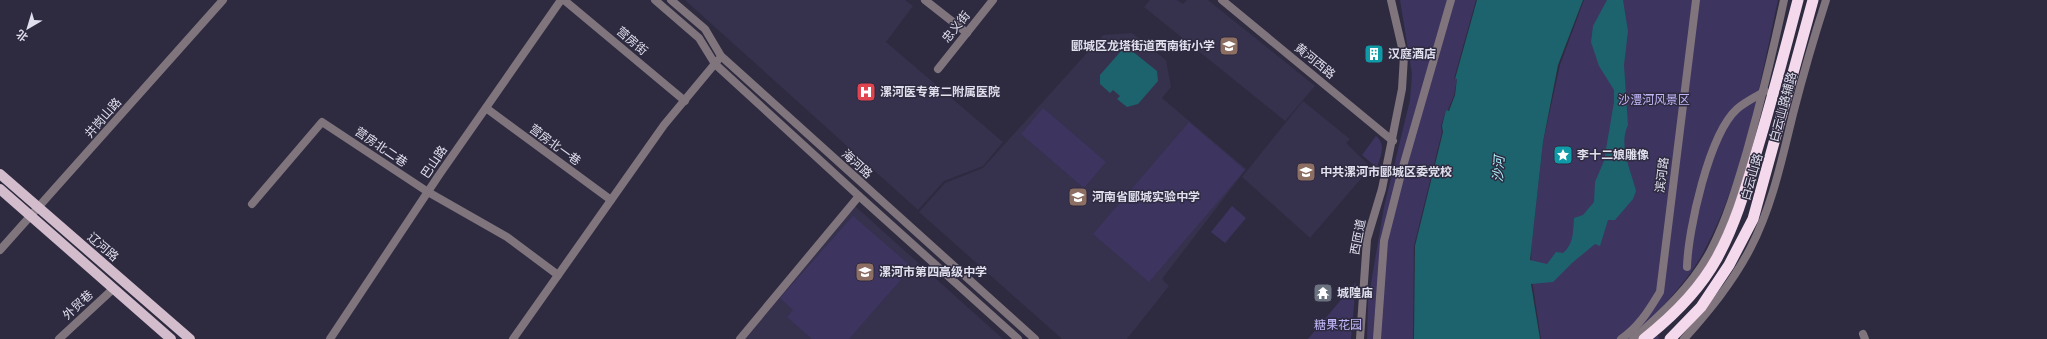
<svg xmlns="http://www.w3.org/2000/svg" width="2047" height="339" viewBox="0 0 2047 339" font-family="Manrope,'Noto Sans SC',sans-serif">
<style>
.built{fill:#36314d}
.green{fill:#3d345f}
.water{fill:#1d636d}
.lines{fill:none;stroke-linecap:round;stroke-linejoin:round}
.minor{stroke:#80757d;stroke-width:8}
.major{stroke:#d3bccc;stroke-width:10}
.highway{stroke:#f4d8eb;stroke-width:11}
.labels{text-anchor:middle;stroke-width:3;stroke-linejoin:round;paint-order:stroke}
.street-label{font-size:12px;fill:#e0dfed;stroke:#2e2b40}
.poi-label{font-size:12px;font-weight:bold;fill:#e0dfed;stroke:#2e2b40;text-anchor:start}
.park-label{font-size:12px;fill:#c2b6f8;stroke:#2e2b40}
.water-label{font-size:13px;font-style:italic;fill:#adf2fd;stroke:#2e2b40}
</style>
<rect width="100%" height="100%" fill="#2e2b40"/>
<!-- built -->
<g class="built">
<path d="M685,0H905L913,6L886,42L1003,142L983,166L944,181L918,210Z"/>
<path d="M1150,0H1177L1183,4L1187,0H1208L1315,86L1285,121L1144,7Z"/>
<path d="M1132,33L1166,60L1171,87L1162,98L1246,169L1162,279L1169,286L1127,339H1062L919,212L945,183L983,168L1103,35Z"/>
<path d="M1303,101L1350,139L1346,143L1371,167L1310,238L1242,177Z"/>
<path d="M855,206L1003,339H745Z"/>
</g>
<!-- green -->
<g class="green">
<path d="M1400,0H1476L1454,79H1457L1454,95L1448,110H1446L1441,126L1442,132L1414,246L1413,339H1367L1368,301L1384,207L1410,100L1412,74Z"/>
<path d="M1584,0H1778C1760,82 1744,179 1703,253C1690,277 1671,297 1653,318L1659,339H1541L1532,280L1531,249L1543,142L1560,65Z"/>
<path d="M1043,108L1106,162L1084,188L1021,134Z"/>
<path d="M1189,122L1245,170L1149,282L1093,234Z"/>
<path d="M1376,136C1387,145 1380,157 1377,168L1362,155Z"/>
<path d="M1232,206L1246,218L1225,243L1211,232Z"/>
<path d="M853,216L912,267L849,339H812L787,317L793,310L780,298Z"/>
<path d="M1356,282L1351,339H1308Z"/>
</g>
<!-- water -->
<g class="water">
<path d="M1477,0H1583L1558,65L1543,142L1530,260L1547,264L1556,252L1563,253C1574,244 1573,231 1574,218L1583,215L1594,202L1595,182L1604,161L1614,102V90L1599,66L1591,42L1593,26L1607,0H1623L1628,31L1624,65L1628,125C1618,146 1631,170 1636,191L1633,199L1615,220H1608L1600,246L1595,244L1572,263L1553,282L1531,284L1540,339H1414L1415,246L1443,132L1442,126L1446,110L1449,111L1455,95L1457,79H1455Z"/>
<path d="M1121,51H1132L1157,71L1158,81L1138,104L1127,107L1117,99L1120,96L1113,90L1110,93L1100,84V75Z"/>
</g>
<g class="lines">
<!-- minor -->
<g class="minor">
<path d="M564,0L685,101"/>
<path d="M655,0L699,38L715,64L859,196L1018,339"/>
<path d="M671,0L705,29L721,56L1035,339"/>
<path d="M925,0L967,33"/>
<path d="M1222,0L1393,141"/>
<path d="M938,69L993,0"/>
<path d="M486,108L611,200"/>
<path d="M252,204L322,122L428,192L507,237L558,275"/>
<path d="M0,250L223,0"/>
<path d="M1687,267C1688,230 1709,134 1737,109C1745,102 1756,97 1765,91"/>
<path d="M1863,334L1865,339"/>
<path d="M59,339L113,289"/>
<path d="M330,339L439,175L561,0"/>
<path d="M513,339L664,125L718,60"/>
<path d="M740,339L859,196"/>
<path d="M1360,339L1367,239L1382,189L1402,89L1404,56L1391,0"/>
<path d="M1377,339L1384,241L1402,170L1451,0"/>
<path d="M1621,339C1639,327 1649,310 1660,292L1696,0"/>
<path d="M1633,339C1662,314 1693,285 1711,250C1727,219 1737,185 1747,151C1761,101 1773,51 1784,0"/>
<path d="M1684,339C1709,311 1732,283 1750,249C1772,207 1782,159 1793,114C1803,75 1814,37 1826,0"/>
</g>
<!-- major -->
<g class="major">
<path d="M0,174L190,339"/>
<path d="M0,189L171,339"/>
</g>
<!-- highway -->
<g class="highway">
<path d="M1644,339C1672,317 1700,289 1717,258C1736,223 1746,187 1757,150C1772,100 1785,50 1798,0"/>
<path d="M1670,339L1701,307L1729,265L1753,219L1813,0"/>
</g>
</g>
<!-- icons -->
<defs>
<symbol id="school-square" viewBox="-11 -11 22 22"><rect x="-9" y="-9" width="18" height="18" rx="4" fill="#8d6e63" stroke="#2e2b40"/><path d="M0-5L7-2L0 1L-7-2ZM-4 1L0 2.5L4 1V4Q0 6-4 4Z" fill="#fff"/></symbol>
<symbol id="building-square" viewBox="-11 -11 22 22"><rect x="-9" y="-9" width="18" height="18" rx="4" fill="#0f9aa8" stroke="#2e2b40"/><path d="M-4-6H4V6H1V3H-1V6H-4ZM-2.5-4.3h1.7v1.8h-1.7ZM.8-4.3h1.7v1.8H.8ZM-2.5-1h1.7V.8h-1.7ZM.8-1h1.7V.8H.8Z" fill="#fff"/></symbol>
<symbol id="hospital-square" viewBox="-11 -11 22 22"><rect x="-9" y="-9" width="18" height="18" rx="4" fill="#e0444e" stroke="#2e2b40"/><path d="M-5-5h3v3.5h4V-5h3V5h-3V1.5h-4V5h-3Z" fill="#fff"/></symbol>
<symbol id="sight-square" viewBox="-11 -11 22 22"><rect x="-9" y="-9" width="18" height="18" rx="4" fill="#0f9aa8" stroke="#2e2b40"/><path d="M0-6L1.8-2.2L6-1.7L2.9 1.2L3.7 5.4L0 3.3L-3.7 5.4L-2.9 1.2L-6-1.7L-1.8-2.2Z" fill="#fff"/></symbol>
<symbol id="temple-square" viewBox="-11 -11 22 22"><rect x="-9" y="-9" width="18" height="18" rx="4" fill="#6b7280" stroke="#2e2b40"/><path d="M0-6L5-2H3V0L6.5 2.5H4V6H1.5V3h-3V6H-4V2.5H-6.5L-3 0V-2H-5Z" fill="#fff"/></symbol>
</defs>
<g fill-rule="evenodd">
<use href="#school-square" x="1218" y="35" width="22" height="22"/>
<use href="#building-square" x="1363" y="43" width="22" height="22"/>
<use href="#hospital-square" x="855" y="81" width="22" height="22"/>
<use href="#sight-square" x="1552" y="144" width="22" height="22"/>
<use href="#school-square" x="1295" y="161" width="22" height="22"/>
<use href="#school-square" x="1067" y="186" width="22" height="22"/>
<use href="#school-square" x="854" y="261" width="22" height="22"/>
<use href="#temple-square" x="1312" y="282" width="22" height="22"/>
</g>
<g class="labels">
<!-- street labels -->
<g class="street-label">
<text transform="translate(956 27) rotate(-51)" y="4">忠义街</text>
<text transform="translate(632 41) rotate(40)" y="4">营房街</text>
<text transform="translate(1315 61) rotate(39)" y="4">黄河西路</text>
<text transform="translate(1783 107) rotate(-75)" y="4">白云山路辅路</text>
<text transform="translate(103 118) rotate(-49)" y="4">井岗山路</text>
<text transform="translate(555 145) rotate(36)" y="4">营房北一巷</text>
<text transform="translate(381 147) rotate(34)" y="4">营房北二巷</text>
<text transform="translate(434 162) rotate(-56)" y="4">巴山路</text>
<text transform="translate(857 164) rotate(42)" y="4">海河路</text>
<text transform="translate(1662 175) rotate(-83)" y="4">滨河路</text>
<text transform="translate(1752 177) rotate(-74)" y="4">白云山路</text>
<text transform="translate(1358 237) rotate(-79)" y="4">西匝道</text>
<text transform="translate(103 247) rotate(41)" y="4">辽河路</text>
<text transform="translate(78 305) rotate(-43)" y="4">外贸巷</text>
</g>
<!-- poi labels -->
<g class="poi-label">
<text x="1215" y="50" text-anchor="end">郾城区龙塔街道西南街小学</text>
<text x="1388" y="58">汉庭酒店</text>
<text x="880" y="96">漯河医专第二附属医院</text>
<text x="1577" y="159">李十二娘雕像</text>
<text x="1320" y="176">中共漯河市郾城区委党校</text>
<text x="1092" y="201">河南省郾城实验中学</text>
<text x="879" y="276">漯河市第四高级中学</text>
<text x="1337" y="297">城隍庙</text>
</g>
<!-- park labels -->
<g class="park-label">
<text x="1654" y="104">沙澧河风景区</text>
<text x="1338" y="329">糖果花园</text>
</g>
<!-- water labels -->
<g class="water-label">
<text transform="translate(1498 169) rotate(-86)" y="5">沙河</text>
</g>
</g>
<!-- north arrow -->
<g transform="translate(28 28) rotate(218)" stroke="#2e2b40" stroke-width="3" paint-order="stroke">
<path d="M0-3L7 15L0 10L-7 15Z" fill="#e0dfed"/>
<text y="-6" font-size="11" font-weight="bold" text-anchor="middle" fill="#e0dfed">北</text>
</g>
</svg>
